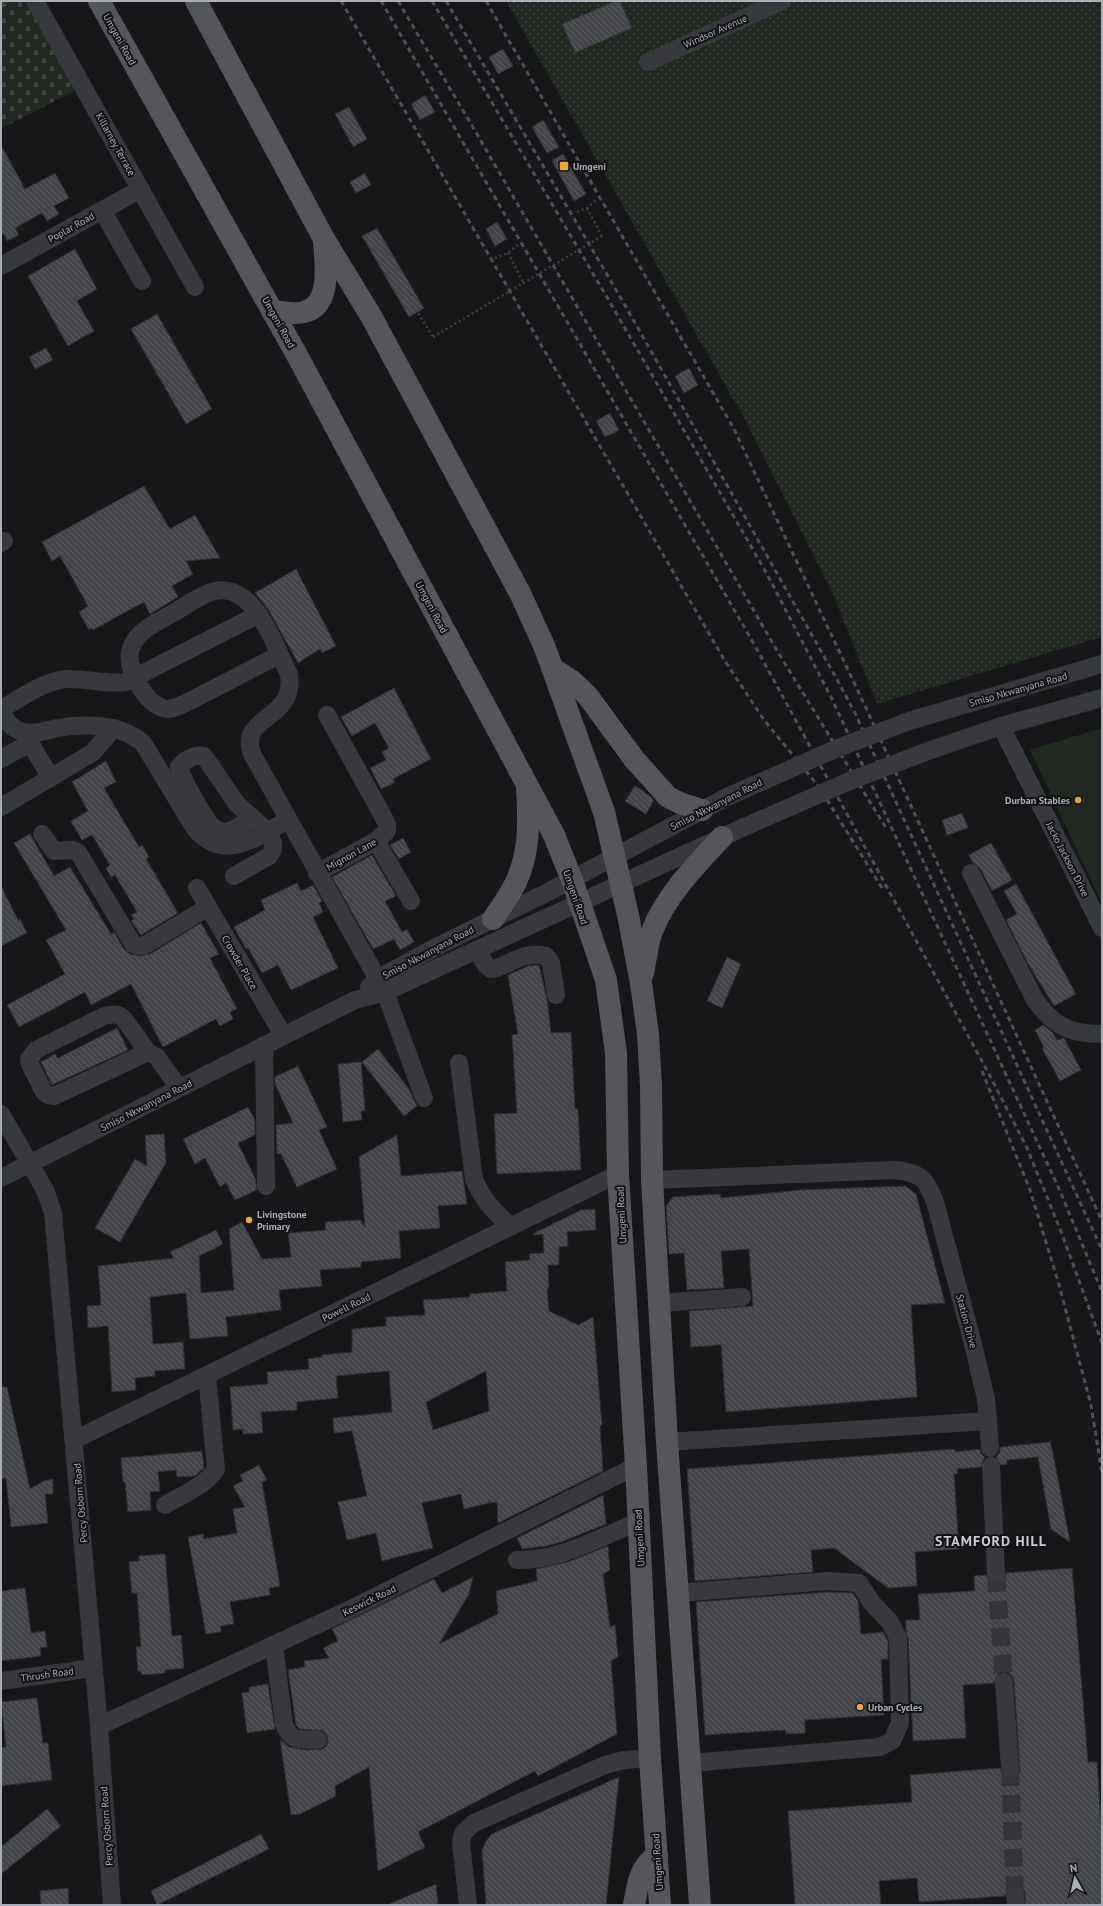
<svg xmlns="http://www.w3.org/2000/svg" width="1103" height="1906" viewBox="0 0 1103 1906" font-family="'PT Sans',sans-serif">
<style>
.grass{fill:url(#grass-dots)}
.cemetery{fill:url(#cemetery-stones)}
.park{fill:#212822}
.building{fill:url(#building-back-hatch);stroke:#313134;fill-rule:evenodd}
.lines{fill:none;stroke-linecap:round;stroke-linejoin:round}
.minor-tunnel{stroke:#343539;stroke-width:18;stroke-dasharray:18 9;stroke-linecap:butt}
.path{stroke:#3e4044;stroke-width:2.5;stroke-dasharray:2 3;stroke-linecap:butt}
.minor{stroke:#38393d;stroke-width:18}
.major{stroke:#54565c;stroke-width:22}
.rail{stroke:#4f5156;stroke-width:3;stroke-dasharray:5 4;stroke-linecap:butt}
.path-bridge{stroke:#3e4044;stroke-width:2.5;stroke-dasharray:2 3;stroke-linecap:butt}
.minor-bridge{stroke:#38393d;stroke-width:18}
.poi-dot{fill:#e9a83f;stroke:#121214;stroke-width:1.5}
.labels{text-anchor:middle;stroke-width:4;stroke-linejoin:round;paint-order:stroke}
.street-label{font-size:10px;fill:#a9afb8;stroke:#121214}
.poi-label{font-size:10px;font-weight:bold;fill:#a9afb8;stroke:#121214;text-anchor:start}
.district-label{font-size:14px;font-weight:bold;letter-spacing:1px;fill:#cacdd4;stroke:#121214}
</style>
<defs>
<pattern id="grass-dots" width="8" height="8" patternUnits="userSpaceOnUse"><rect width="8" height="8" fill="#212822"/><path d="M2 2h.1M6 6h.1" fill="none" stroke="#3e4540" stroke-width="1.8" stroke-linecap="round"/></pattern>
<pattern id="cemetery-stones" width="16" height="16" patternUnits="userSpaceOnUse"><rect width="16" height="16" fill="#212822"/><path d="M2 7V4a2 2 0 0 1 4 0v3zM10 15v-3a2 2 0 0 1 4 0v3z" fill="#3e4540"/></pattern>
<pattern id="building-back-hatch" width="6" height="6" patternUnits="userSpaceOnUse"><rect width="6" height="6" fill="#434549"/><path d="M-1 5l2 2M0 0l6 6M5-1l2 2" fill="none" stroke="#5b5d61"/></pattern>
</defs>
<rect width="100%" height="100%" fill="#171719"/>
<!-- grass -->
<path class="grass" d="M506,1H1102V637L877,704L833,594L744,418Z"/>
<!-- cemetery -->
<path class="cemetery" d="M1,1H24L78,89L1,129Z"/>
<!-- park -->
<path class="park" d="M1102,728V903L1030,750Z"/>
<!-- building -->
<g class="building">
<path d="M615,1H620L632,28L575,53L562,24Z"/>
<path d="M503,49L513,66L498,74L489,57Z"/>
<path d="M425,95L435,112L420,120L411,104Z"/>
<path d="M349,107L367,139L353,147L335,114Z"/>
<path d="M543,120L559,147L547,153L532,127Z"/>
<path d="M1,145L25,189L55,173L69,198L54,206L59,214L47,221L42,213L15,228L19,235L7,241L4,234L1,235Z"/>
<path d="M563,154L586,194L574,201L552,161Z"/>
<path d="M365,173L371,185L356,193L350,182Z"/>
<path d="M497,222L507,239L495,246L486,229Z"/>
<path d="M377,228L424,308L409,317L362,236Z"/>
<path d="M75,249L97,289L77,301L94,331L68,346L28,276Z"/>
<path d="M157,314L212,409L186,424L131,329Z"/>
<path d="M46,348L53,360L35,369L29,357Z"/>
<path d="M689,368L698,385L684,393L675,376Z"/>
<path d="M610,413L619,430L605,437L596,421Z"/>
<path d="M144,486L170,529L195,515L220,558L186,561L193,574L172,586L178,597L150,614L144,602L93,630L92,628L89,630L79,612L88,606L60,556L52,561L42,542Z"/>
<path d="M296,569L336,646L322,653L320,649L298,663L268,609L255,593Z"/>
<path d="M394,688L431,759L393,779L395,782L381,789L370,768L386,760L382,752L389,748L375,723L352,736L341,717Z"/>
<path d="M106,761L116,782L104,788L139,847L142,845L149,857L146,859L178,913L141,935L131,921L134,919L131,915L137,912L115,875L111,877L106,868L110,865L92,835L82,840L71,821L88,811L72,782Z"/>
<path d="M635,786L649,795L654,800L646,814L625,801Z"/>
<path d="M962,813L968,828L947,835L942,820Z"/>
<path d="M30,834L54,876L70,867L111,934L114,932L124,949L130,954L140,956L150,954L201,923L219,954L210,958L237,1009L230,1012L233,1019L220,1026L216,1019L163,1047L131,984L91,1005L85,992L19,1027L7,1005L65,974L46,940L66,930L14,843Z"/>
<path d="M403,838L411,852L399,859L390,845Z"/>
<path d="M991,843L1012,880L992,891L980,868L973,863L969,855Z"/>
<path d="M372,855L396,896L385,901L402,932L407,929L414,942L400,950L394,939L373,949L332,877Z"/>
<path d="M297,883L301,891L313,885L322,901L319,903L323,912L313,917L338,968L291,990L278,965L262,973L248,948L246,949L234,927L265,910L261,900Z"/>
<path d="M1016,884L1076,994L1054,1006L1027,962L1006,920L1017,914L1004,891Z"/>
<path d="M1,886L18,920L20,919L27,933L1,946Z"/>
<path d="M727,957L741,964L722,1008L707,1001Z"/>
<path d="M539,965L547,999L551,1033L571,1032L575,1109H578L581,1170L497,1174L494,1114L517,1113L512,1035L518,1034L508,975L528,966Z"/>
<path d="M1043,1025L1053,1033L1057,1040L1064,1038L1081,1070L1060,1081L1042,1048L1044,1047L1035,1030Z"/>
<path d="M117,1028L128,1050L52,1085L41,1062L55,1054L58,1058Z"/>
<path d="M378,1049L409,1089L417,1106L404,1116L362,1062Z"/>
<path d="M361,1062L365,1111H361L362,1120L343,1122L338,1064Z"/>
<path d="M298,1066L327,1127L319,1130L337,1169L297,1187L281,1154H277L276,1125L293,1123L275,1084V1077Z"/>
<path d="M248,1107L255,1120V1135L238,1143L255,1178L257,1190L235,1200L226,1183L220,1187L205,1158L195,1164L183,1139Z"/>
<path d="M164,1134L166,1163L120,1242L95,1228L135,1159L147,1166L145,1135Z"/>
<path d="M397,1135L401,1176L462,1171L467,1204L438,1206L440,1228L399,1231L401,1258L361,1262V1267L320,1270L322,1286L279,1290L281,1310L226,1317L228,1336L190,1339L186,1293L150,1297L153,1344L183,1342L185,1369L155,1371V1376L135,1378L136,1390L112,1392L108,1326L88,1328L87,1306L101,1305L98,1266L174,1258L170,1252L216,1230L223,1244L199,1256L201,1293L234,1290L229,1229L242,1222L262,1259L291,1257L288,1233L326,1230L325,1222L361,1220L365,1228L359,1157Z"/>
<path d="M905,1186L916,1194L945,1303L911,1305L917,1397L726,1412L721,1345L691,1347L689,1311L753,1306L749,1249L721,1251L724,1288L687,1290L684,1253L669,1254L666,1206L673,1197L720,1194L721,1198L800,1190Z"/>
<path d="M595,1209L596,1230L567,1232L568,1246L559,1247V1265H548L549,1288L547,1289L549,1311L578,1325L593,1317L602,1425L600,1426L603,1471L498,1523L497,1502L489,1503V1501V1503L464,1509L461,1494L422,1503L433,1548L382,1561L376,1533L347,1540L338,1502L367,1496L352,1431L334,1433L333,1418L392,1412L389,1371L336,1376L338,1398L297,1402V1410L261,1412L263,1433L243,1434V1429L233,1430L230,1387L268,1384L267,1372L309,1369L308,1359L322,1357V1355L352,1352V1329L386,1326V1317L425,1315L423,1300L470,1297V1294L507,1291L505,1262L530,1260L529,1254L544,1253L543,1234L534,1235L533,1234L581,1210ZM486,1371L489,1411L433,1430L426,1402Z"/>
<path d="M1,1387H7L30,1489L44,1481L53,1479V1494H45L48,1523L11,1527L6,1478L1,1479Z"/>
<path d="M1050,1442L1053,1453L1070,1542L1051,1529L1038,1457L1007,1460V1464L1001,1465L996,1457L1000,1452V1447Z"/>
<path d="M955,1449V1452L980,1449L981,1454L985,1457L982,1462L981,1467L957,1469V1474H954L959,1549L915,1552L917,1586L888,1588L834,1548L811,1550L813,1572L695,1581L687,1469Z"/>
<path d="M202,1451L204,1468L199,1472L195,1476L177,1477L176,1470L158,1472L160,1491L150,1492L151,1510L128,1512L125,1482H123L121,1458Z"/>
<path d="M259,1465L267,1480L262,1482L280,1586L269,1588L270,1595L230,1602L234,1624L220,1626L221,1632L206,1634L188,1537L203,1534L204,1539L237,1533L233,1509L245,1507L233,1486L243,1481L240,1475Z"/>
<path d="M603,1495L606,1524L561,1542L546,1546L522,1549L517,1538Z"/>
<path d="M608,1546L610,1570L603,1574L610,1627L615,1625L618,1657L611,1661L617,1734L538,1776L535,1771L418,1832L425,1847L378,1871L369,1767L335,1786L336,1796L300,1814L291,1815L280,1739L289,1747L306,1750L323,1749L327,1745L328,1740L327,1735L323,1731L300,1729L296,1725L288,1670L305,1667L304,1661L329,1658L323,1648L338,1641L332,1629L434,1579L442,1593L473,1577L469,1594L439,1644L498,1614L496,1591L537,1581L536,1569L568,1562Z"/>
<path d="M165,1554L172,1636L181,1635L184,1668L165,1670V1673L141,1675V1671L138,1672L136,1647H141L137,1593H132L129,1562L139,1561V1556Z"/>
<path d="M1072,1568L1088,1762H1097L1102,1838V1905H1026L1024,1889L1020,1886L1014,1885L1009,1887L1005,1896L919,1902L917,1878L879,1881L881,1905H795L788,1811L912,1802L910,1775L1000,1768L1002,1774L1010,1778L1016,1776L1020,1772L1014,1681L1012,1676L1008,1672H1003L998,1674L994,1683L963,1685L966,1738L913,1741L908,1638L906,1631V1620H920L918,1594L975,1591L974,1576L986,1575L991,1583L997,1584L1005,1579L1006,1573Z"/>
<path d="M25,1588L31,1633L45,1631L47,1647L40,1648L41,1656L1,1661V1591Z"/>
<path d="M828,1592L853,1593L858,1601L861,1634L883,1632L888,1641V1659H881L884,1715L805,1720V1733L786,1734L785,1730L705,1735L696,1602Z"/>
<path d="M268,1684L275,1729L247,1733L242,1693L249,1692V1687Z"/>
<path d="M37,1698L43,1743H48L52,1780L1,1786V1748L6,1747L1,1702Z"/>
<path d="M619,1777L606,1905H486L482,1850L486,1841L492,1834Z"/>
<path d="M47,1809L61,1826L1,1874V1847Z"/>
<path d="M261,1834L269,1849L157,1905L151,1891Z"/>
<path d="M436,1884L438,1905H387Z"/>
<path d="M68,1888L69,1905H41L40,1891Z"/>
</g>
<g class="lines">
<!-- minor-tunnel -->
<g class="minor-tunnel">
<path d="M996,1574L1004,1682"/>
<path d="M1010,1768L1015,1895"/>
</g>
<!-- path -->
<g class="path">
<path d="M587,208L602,236"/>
<path d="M577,212L587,208L596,200"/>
<path d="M508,253L523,282"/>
<path d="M495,258L508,253L518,245"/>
<path d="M413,305L433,337"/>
</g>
<!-- minor -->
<g class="minor">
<path d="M35,1L195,287"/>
<path d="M648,62L782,1"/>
<path d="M102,210L142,281"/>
<path d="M1,266L141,189"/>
<path d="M1,543L4,541"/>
<path d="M279,655L186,703C179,706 170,711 163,708C144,702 124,667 131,648C137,630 159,621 175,612C187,605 201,594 215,591C255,583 275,646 289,674C296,722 238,714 252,754L385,992L424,1098"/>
<path d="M1,709C20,699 42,682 65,679C85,678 105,685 126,682L259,614"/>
<path d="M1,713C6,719 10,727 18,730C30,736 45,731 57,728C86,723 120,724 143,743L195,829C224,863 257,837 288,820"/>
<path d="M909,721L1102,664"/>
<path d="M1001,726L1102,928"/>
<path d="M27,733L30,743L51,778"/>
<path d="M931,750L1001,726L1102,698"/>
<path d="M1,759L30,743"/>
<path d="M1,807L92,753L114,728"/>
<path d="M42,834L54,851L73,850L78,852L133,944L139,946L145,945L208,907"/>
<path d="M376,841L411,901"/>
<path d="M317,873L376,841L387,831V825L384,818L327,715"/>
<path d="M971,873L1035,1000C1054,1026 1069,1034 1102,1034"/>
<path d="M234,876L269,856L273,850V843L267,831L237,804L204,756C194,754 185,760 179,767C181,777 205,820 213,827C215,829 221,832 224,832C234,832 245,822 252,818"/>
<path d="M197,888L283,1035"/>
<path d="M477,950L486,965L491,969C497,969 501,966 506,964C519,958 531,952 546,956L551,963L556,995"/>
<path d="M369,987L377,979L440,945L548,892L729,796"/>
<path d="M264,1045L266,1186"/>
<path d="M148,1052L124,1019C118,1013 113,1014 104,1016L36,1050L29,1059L30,1064L44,1092L48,1095L54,1096L148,1052L157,1057L179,1088"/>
<path d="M459,1063L474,1179C483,1201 494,1211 511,1227"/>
<path d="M1,1114L45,1190L53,1213L99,1726L112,1905"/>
<path d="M1,1178L355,1000L385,992L742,828"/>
<path d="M652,1180L895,1170C921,1173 926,1178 935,1202L972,1340L986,1399L988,1421L667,1442"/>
<path d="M659,1303L742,1297"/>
<path d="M988,1421L990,1448"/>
<path d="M74,1440L618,1174"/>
<path d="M991,1466L996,1574"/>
<path d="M165,1505C182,1495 205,1486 216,1469L207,1375"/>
<path d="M517,1560C560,1561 600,1537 638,1522"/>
<path d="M678,1593L828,1581L859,1583L872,1603L890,1622L898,1638L900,1723L892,1741L880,1747L690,1763"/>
<path d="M274,1645L284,1724C291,1743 301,1739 318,1740"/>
<path d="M1,1681L93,1668"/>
<path d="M1004,1682L1010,1768"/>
<path d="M99,1726L351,1609L636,1466"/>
<path d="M1015,1895L1016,1905"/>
<path d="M468,1905L461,1843L463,1833L474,1823L605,1765L624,1760L650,1758"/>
</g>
<!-- major -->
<g class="major">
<path d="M99,1L298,357L554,835L572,880L606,980L616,1053L618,1174L636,1466L650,1758L660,1905"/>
<path d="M196,1L324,239L371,316L520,593L545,648L604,812L628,915L641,983L648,1034L651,1086L652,1180L667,1442L700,1905"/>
<path d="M272,311C282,312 293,315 304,312C333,305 325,262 324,240"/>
<path d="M552,668L572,681L587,695L634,759L668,797L682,804L702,810"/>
<path d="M493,919C501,907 510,895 516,882C530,852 529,821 527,789"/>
<path d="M643,973C646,960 647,944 652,931C667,894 695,866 722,837"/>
<path d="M634,1905C638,1883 639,1869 657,1855"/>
</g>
<!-- rail -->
<g class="rail">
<path d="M341,1L725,661L764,720L819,787L882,888"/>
<path d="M381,1L754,644L989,1074L1027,1148L1060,1229L1102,1343"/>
<path d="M398,1L474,129L779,654L886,828"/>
<path d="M432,1L608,299L767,574L832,699L1060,1191L1102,1292"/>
<path d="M446,1L622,300L834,674L855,713L1102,1250"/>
<path d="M486,1L734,429L866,708L1102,1221"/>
<path d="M982,1071L1030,1190L1058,1281L1091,1405L1102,1473"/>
</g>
<!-- path-bridge -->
<path class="path-bridge" d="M433,337L602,236"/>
<!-- minor-bridge -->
<g class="minor-bridge">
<path d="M729,796L838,748L909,721"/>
<path d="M742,828L852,780L931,750"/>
</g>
</g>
<!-- markers -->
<g class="poi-dot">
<rect x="559" y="161" width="10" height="10" rx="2"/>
<circle cx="1078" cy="800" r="4"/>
<circle cx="249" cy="1220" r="4"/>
<circle cx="860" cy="1707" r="4"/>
</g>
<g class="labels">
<!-- street labels -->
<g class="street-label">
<text transform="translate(715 31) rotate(-24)" y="4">Windsor Avenue</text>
<text transform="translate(120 39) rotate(61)" y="4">Umgeni Road</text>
<text transform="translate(116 144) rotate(61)" y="4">Killarney Terrace</text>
<text transform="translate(71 227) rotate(-29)" y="4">Poplar Road</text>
<text transform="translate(279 322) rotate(61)" y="4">Umgeni Road</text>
<text transform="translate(432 607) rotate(62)" y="4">Umgeni Road</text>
<text transform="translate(1018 689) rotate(-16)" y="4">Smiso Nkwanyana Road</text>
<text transform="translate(716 804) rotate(-27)" y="4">Smiso Nkwanyana Road</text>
<text transform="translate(351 854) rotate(-29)" y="4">Mignon Lane</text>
<text transform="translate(1068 859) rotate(63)" y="4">Jacko Jackson Drive</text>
<text transform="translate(576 897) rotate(71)" y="4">Umgeni Road</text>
<text transform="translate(428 952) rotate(-28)" y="4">Smiso Nkwanyana Road</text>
<text transform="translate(240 962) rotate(60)" y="4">Crowder Place</text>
<text transform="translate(146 1105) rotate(-27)" y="4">Smiso Nkwanyana Road</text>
<text transform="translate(621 1215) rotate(-93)" y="4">Umgeni Road</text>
<text transform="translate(346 1307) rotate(-26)" y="4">Powell Road</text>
<text transform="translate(967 1321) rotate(75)" y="4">Station Drive</text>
<text transform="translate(80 1503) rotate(-95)" y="4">Percy Osborn Road</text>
<text transform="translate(639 1538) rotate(-93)" y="4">Umgeni Road</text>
<text transform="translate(369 1600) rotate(-26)" y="4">Keswick Road</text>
<text transform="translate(47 1674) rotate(-8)" y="4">Thrush Road</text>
<text transform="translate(106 1826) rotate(-94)" y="4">Percy Osborn Road</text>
<text transform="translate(657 1862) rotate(-94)" y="4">Umgeni Road</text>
</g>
<!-- poi labels -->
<g class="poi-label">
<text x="573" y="170">Umgeni</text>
<text x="1070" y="804" text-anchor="end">Durban Stables</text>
<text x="257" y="1218">Livingstone<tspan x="257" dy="12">Primary</tspan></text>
<text x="868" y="1711">Urban Cycles</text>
</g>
<!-- district labels -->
<g class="district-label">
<text x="991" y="1546">STAMFORD HILL</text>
</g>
</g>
<!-- border -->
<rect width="1103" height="1906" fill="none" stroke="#a9afb8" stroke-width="4"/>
<!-- north arrow -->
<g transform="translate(1075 1878) rotate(352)" stroke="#121214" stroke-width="3" paint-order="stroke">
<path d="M0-3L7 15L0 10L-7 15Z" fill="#a9afb8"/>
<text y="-6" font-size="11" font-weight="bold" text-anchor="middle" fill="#a9afb8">N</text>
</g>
</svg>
